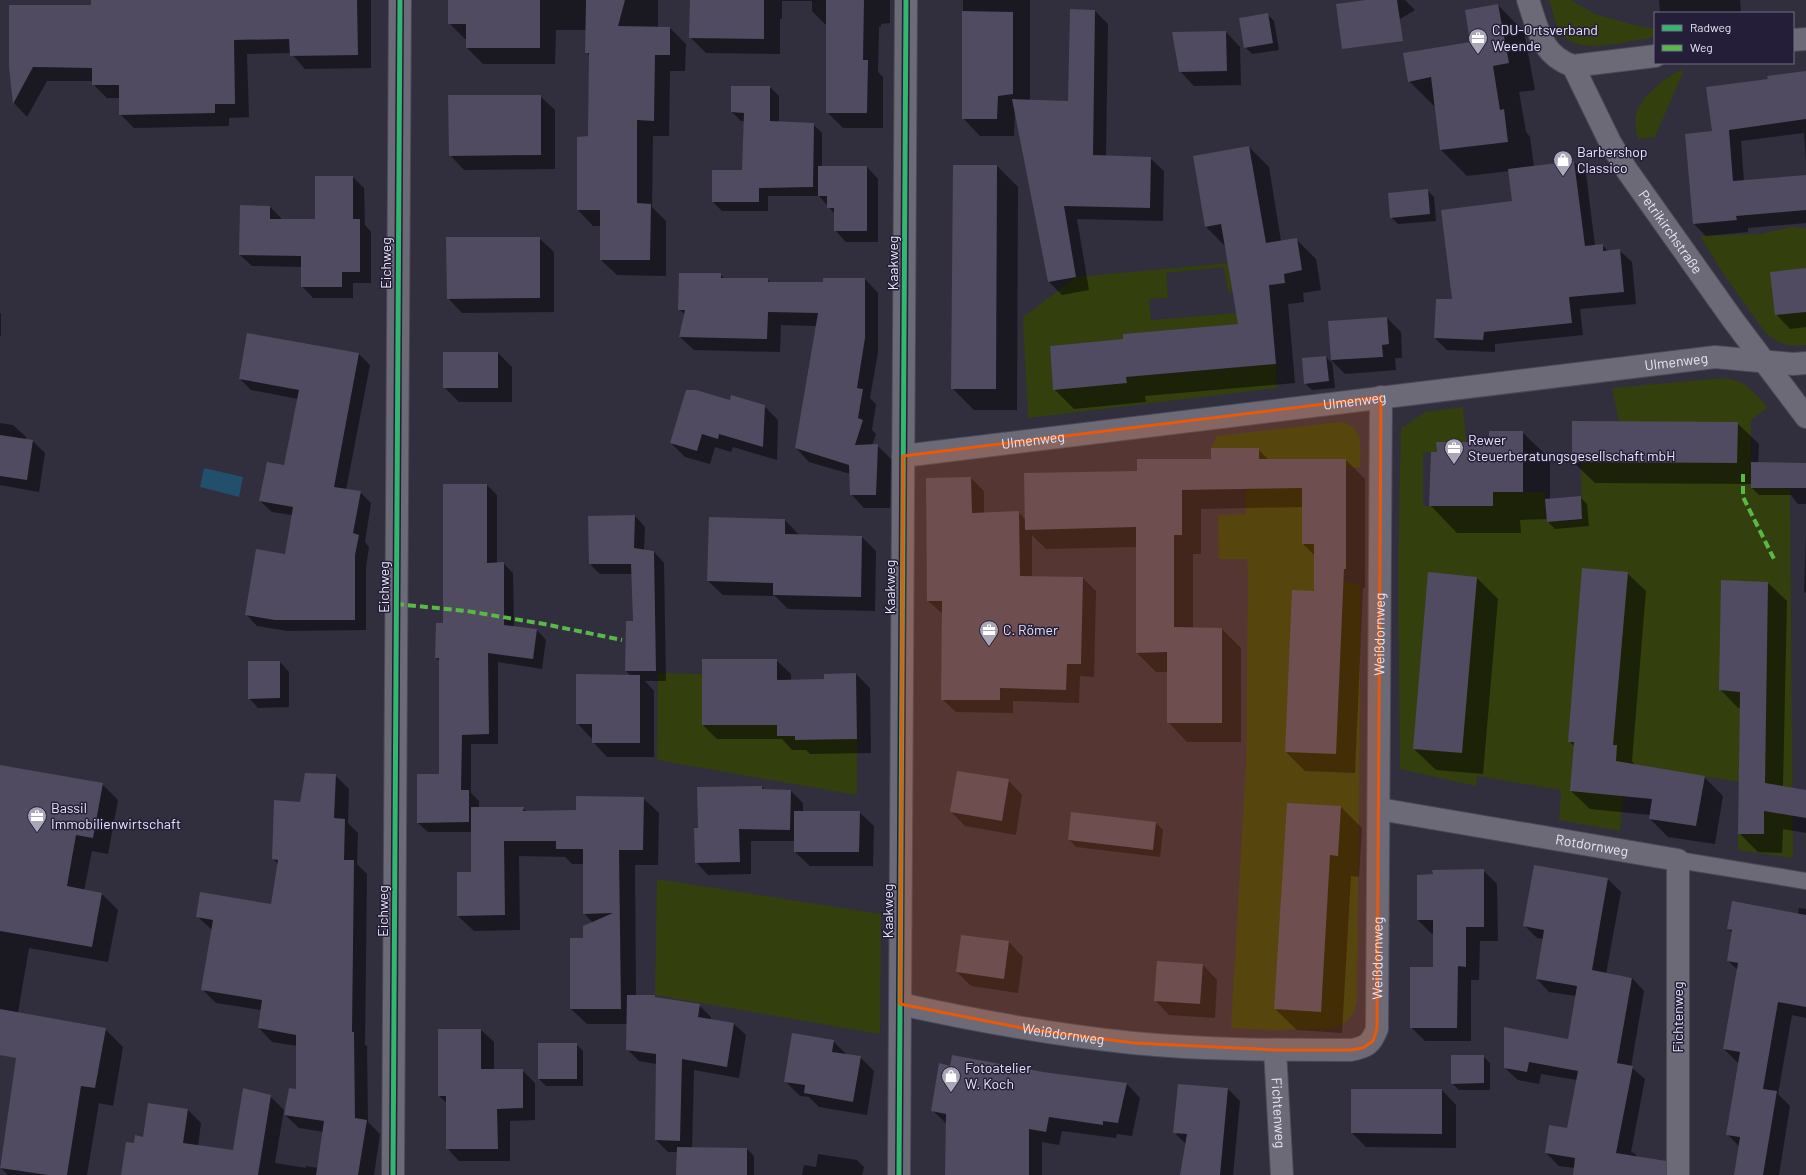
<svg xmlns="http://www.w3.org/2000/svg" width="1806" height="1175" viewBox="0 0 1806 1175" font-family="Barlow,sans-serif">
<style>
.green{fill:#33400e}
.water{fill:#224f6b}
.shadow{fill:#0007}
.building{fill:#504b60}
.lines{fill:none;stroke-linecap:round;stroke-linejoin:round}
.service-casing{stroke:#4b4956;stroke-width:18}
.minor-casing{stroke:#4b4956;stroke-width:24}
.tertiary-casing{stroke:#4b4956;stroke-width:24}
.service{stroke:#6d6a78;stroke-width:16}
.minor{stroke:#6d6a78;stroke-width:22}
.tertiary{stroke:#6d6a78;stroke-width:22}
.quiet{stroke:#58b947;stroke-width:4;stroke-dasharray:8 4;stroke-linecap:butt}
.cycleway-casing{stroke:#241e38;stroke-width:8}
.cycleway{stroke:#33b770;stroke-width:5}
.marked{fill:#e8590c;fill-opacity:0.2;stroke:#e8590c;stroke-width:3;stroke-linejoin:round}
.labels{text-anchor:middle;stroke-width:3;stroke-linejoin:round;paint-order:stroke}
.poi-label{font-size:14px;fill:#e9e6f8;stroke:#241e38;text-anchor:start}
.street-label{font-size:14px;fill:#e9e6f8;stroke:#241e38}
</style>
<rect width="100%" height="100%" fill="#312e3d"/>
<!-- green -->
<g class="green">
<path d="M1549,0H1571L1595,14L1634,25L1655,29V37C1630,40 1577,58 1560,32C1554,23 1553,10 1549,0Z"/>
<path d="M1684,70L1655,137L1638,139C1636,131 1634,122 1636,114C1641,97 1667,74 1684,70Z"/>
<path d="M1791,227L1806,228V345C1788,347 1778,344 1765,332L1725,276L1700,236L1761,234Z"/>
<path d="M1228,263L1232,291L1228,292L1224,267L1166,273L1168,298L1149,299L1151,320L1238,313L1239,324L1123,334V339L1050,346L1053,389L1127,383V377L1276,364L1277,388L1028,418L1023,317L1076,277Z"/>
<path d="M1724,378C1746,380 1754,393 1768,407L1751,420V488L1790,489L1793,858L1738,850V834H1764L1765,783L1740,782L1626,764L1620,831L1559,820L1561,790L1477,776L1476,786L1400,769L1398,568L1401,428L1425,412L1463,407L1466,442H1436L1437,452L1423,453V506H1493V492H1545L1547,522L1582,520L1581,463L1572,462V421H1619L1612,388Z"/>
<path d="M1340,422C1366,428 1360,447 1360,468L1346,467V459H1302V544H1314V576L1361,585L1357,1001L1354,1012L1346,1022L1335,1028L1273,1030L1231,1028L1246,766L1248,572L1247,559H1219L1218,515L1246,514V490L1259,489V449L1211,448L1217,436Z"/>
<path d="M658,673L702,674V725H777L795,736V740L857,739V795L657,760Z"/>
<path d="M657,879L881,914L880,1034L655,995Z"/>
</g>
<!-- water -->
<path class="water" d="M204,468L243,477L239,497L200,487Z"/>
<!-- shadow -->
<g class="shadow">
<path d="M92,0H371V68L305,69L291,53L247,54L249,117L229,118V126L134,128L120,114V98H107L93,84V81H47L27,117L14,103L10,67L92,6Z"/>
<path d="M449,0H658V28H670L686,44L685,71H670L669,136H653L652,207L666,221V276L617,275L601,260V226H593L578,210L589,137L590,56L586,52V30H556L555,64H483L467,48V39H465L449,23Z"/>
<path d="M691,0H890V23L881,24V27H879L878,72L883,77V128H843L827,112V26L812,11V1H782V19H780V54L706,53L690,37Z"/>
<path d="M963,0H1030V101L1069,102L1095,11L1108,24L1106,156L1150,158L1164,171L1163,221L1077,219L1089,290L1062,295L1049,282L1015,111L1014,136H980L963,118Z"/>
<path d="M1374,0H1405L1415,10L1355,46Z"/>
<path d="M1659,0H1740L1741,13H1660Z"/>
<path d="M1498,5L1524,32L1535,90L1519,92L1526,132L1530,137L1534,167L1574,162L1586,174L1595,246L1602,245L1609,252L1620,251L1632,262L1636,304L1580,309L1583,335L1495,344V352L1447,350L1435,338L1437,300H1453L1513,202L1509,171L1467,176L1441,150L1436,108L1409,81L1471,42Z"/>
<path d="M1267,14L1274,21L1279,50L1252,54L1245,47Z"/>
<path d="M1226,32L1240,47L1241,85L1194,86L1180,71Z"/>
<path d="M1806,72V160L1804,133L1741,141L1744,182L1806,176V223L1748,228V232L1706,236L1694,224L1713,132L1769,80Z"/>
<path d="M770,87L779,96V123L813,124L822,133V167H867L878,179V242H846L835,230V214L819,196H768V211H722L713,202L743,171L745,121H741L732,112Z"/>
<path d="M540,96L555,110V169L464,170L450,155Z"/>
<path d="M1249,147L1269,167L1281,241L1296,239L1316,259L1321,290L1303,293L1304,302L1288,304L1295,383L1145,396L1146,402L1074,409L1054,389L1124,340L1239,325L1225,246L1206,227Z"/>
<path d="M997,166L1018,187L1017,410H974L952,388Z"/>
<path d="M353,177L364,188L365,225L371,232V283H353V298H313L302,286V267L252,266L240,255L270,207L281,218V220H316Z"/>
<path d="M1427,190L1434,197L1436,221L1398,224L1391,217Z"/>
<path d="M539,238L554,252V312L462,313L448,298Z"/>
<path d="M1806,269V327L1790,329L1776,314Z"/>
<path d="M720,274L725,279H767L771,283H824L865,279L878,293V352L870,398L876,404L872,430L876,434L872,445H877L891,459L890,508H864L851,494L850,474L809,462L796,448L817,326L781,325L780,352L694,350L680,337L685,315L679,309Z"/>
<path d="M0,313L1,314V336H0Z"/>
<path d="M1387,318L1401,332L1402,358H1395L1396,370L1345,374L1332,361L1335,388L1312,390L1305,383L1326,357L1332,363L1329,322Z"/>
<path d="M248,334L359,354L370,365L346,490L360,492L371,503L365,542L369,547L366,567V630L287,631L257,626L246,614L286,555L292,515L272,512L260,501L285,467L298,399L251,390L240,379Z"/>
<path d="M498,353L512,367V402H459L444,387Z"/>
<path d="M730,401L764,406L778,420L777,460L733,447L731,452L715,447L710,464L685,457L671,443Z"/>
<path d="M1573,422L1737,423L1759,444L1758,464H1806V504H1798L1791,495H1759L1752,488V484L1595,483L1573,462Z"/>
<path d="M0,423L13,425L26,437L25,440L33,441L45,453L39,492L0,485Z"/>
<path d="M1522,432L1550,459V499L1580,497L1587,504L1589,526L1555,529L1548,522V519L1520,520L1521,533H1457L1430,505L1490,443Z"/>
<path d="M1258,449L1269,460H1346L1365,479V588H1363L1355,773L1305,771L1286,752L1315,592V556L1303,544V507L1201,509V554H1193V628L1222,629L1241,648V742H1187L1168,722V672H1156L1137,653V547L1046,549L1032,535V577L1083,578L1096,591L1094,677L1080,676L1079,703L1013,701V713L956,712L942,699L943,614L928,601L971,478L984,491V513L1018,512L1026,520L1138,472L1212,460Z"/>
<path d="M487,485L497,495V563H503L513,573L514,627L537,630L546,640L542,669L498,662V744H471V793L479,801V808H523L527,812L577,811L643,798L659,813L658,865H635L636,996H655L658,999L699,1005L711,1017L710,1020L734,1024L746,1035L739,1078L694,1070L692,1148L747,1149L754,1156V1175H677L678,1152H668L656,1140V1064L639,1061L627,1049L628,1024H587L571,1009L584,939L593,923L584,913V864H572L565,857L519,856L520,930L474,931L458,916L472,873V832H428L418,823L440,775V661L436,658L444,624Z"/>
<path d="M635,516L645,527L644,551L654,552L664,563L666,681H645L654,691V757H607L593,742V738H591L577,723L631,676L626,671L635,622L633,574H600L590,564L589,517Z"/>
<path d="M710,518L785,520L799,535L862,537L876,551L875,611L788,609L775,596L723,595L708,581Z"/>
<path d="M1806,534V593L1804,591Z"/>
<path d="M1627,573L1646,591L1632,761L1635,765L1704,777L1723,796L1715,844L1668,837L1650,819V815L1590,809L1571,791L1575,747L1569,741Z"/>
<path d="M1477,578L1498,599L1483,774L1436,770L1414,749Z"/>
<path d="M1768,583L1787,601L1783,787L1806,791V833L1783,829L1782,853L1758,852L1739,833L1740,708H1738L1720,689Z"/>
<path d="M776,660L791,674V681L825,680L856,674L870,688L871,753L810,754L806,750H792L782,739H717L703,725Z"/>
<path d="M280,662L289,672V707L258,708L249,698Z"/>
<path d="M0,766L102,784L118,800L108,854L92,851L84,891L102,894L118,910L108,962L29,948L14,1036L0,1034Z"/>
<path d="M335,775L349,789L348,823L358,833L357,864L367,874L365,1045L367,1046L368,1122L380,1134L374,1175H122L135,1144L144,1138L149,1104L188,1110L201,1123L198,1146L234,1152L270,1096L284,1110L275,1163L306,1168V1166L318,1168L324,1132L299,1128L285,1115L297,1090V1046L272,1042L259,1028L261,1010L216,1003L202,989L212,930L197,916L272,905L278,864L273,858L301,803Z"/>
<path d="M1008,780L1022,795L1016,835L965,826L951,812Z"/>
<path d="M762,787L765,790L791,791L803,803V812H859L874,826L873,866H810L795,852V841H751V874L708,875L696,862L699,829Z"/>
<path d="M1341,807L1362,828L1359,877L1351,876L1342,1033L1297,1030L1275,1009Z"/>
<path d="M1072,813L1156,823L1163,830L1160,857L1076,847L1069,840Z"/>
<path d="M1534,866L1608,879L1621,892L1606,974L1632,978L1644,991L1631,1067L1645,1079L1631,1152L1634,1153L1646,1166L1645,1175H1574L1575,1168L1559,1166L1546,1153L1568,1129L1577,1080L1541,1074L1539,1084L1518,1080L1505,1068L1569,1040L1576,996L1549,992L1537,979L1544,939L1537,938L1524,925Z"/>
<path d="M1483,870L1497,884L1498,941H1480L1479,980H1471V1041H1425L1411,1027L1434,968V934H1432L1418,920Z"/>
<path d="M1799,908L1806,909V1018L1792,1015L1778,1094L1790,1106L1779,1175H1735L1739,1146L1728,1135L1740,1063L1737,1062L1724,1049L1738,970L1728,961L1733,933L1728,929L1798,914Z"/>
<path d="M1009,942L1023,957L1018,993L971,986L957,972Z"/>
<path d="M1158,962L1203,965L1217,980L1215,1018L1169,1015L1155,1000Z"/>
<path d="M23,1015L105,1029L123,1047L113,1106L99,1103L87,1175H8L0,1167Z"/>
<path d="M481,1030L494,1042V1070H522L535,1083V1120L510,1121V1161H459L447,1148V1103L439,1096Z"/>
<path d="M833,1041L847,1055L860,1057L874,1071L867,1115L819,1107L809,1097L800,1096L785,1081Z"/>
<path d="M576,1044L583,1051V1086H546L539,1079Z"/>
<path d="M1483,1056L1490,1063V1090H1459L1452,1083Z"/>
<path d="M950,1067L1043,1073L1127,1084L1140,1098L1132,1136L1117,1134L1116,1138L1062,1131L1059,1145L1042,1142V1175H947V1124L932,1110Z"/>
<path d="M1228,1089L1240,1101L1233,1175H1181L1186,1144L1174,1132Z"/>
<path d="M1442,1090L1456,1105V1148L1366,1147L1352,1133Z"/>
<path d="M818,1154L857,1160L864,1167L862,1175H802L804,1165L816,1167Z"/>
</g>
<!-- building -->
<g class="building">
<path d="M91,0H357L358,55L290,56L289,39L234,40L235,104H215V113L119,115V85H92V68L33,67L13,104L9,67V5H91Z"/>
<path d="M448,0H540V48H466V24H448Z"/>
<path d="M586,0H625L618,26L670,27V55H655L654,121L637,120V203L651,204L650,260H600V210H577V137L588,136L589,53H585Z"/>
<path d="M690,0H764V39L689,38Z"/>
<path d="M826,0H864L863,60H868L867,113H826Z"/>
<path d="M1366,0H1397L1403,41L1342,49L1336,4Z"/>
<path d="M1498,4L1509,63L1493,66L1500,110L1504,109L1508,142L1440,150L1431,77L1408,82L1403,53L1470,42L1465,10Z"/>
<path d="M1070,9L1095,10L1093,155L1151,157L1150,208L1064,206L1076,277L1048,282L1012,99L1068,101Z"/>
<path d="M962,11L1013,12V94L998,96L997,119H962Z"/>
<path d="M1268,13L1273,43L1244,48L1239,18Z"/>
<path d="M1226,31L1227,71L1179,72L1172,32Z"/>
<path d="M1806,71V119L1729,130L1733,181L1806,175V210L1736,216L1737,220L1693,224L1685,134L1712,131L1706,87L1768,79L1767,76Z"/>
<path d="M731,86H770V121L814,123L813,187L759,188V202H712V170H742L744,113L731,112Z"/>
<path d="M448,95H541V155L449,156Z"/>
<path d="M1249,146L1266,243L1297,238L1302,270L1284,274L1285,283L1269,285L1276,364L1126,377L1127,383L1053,390L1050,346L1123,339V334L1238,324L1221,224L1205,227L1193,156Z"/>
<path d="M1574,161L1585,246L1603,244V251L1620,249L1624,292L1569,297L1572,323L1484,332L1483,340L1434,338L1436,299H1452L1441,210L1512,201L1508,169Z"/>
<path d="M953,165H997L996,389H951Z"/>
<path d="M818,166H867V231H834V208H827V196H818Z"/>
<path d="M315,176H353V219H360V272H342V287H301V256L239,255L240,205L270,206V219H315Z"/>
<path d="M1428,189L1430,214L1390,218L1388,193Z"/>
<path d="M446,237H540V298L447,299Z"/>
<path d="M1806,268V312L1775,315L1770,272Z"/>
<path d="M679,273H721V278H768V282H823V278H865V338L857,388L863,389L858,418L863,420L855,445L878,444L876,495H850L849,465L795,448L818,313L768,312L767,339L679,337L685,310H678Z"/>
<path d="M1387,317L1389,344L1382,345L1383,357L1331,360L1328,321Z"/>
<path d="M247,333L359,353L334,487L361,491L353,533L359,535L355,555V620H275L245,615L256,549L285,554L293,507L259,501L267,462L284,465L299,390L239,379Z"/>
<rect x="443" y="352" width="55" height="36"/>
<path d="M1326,356L1329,381L1304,384L1302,358Z"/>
<path d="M686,390H696L730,400L731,395L765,405L763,447L719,434L718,439L702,434L697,451L670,443Z"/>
<path d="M1572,421L1738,422L1737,463L1572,462Z"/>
<path d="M1489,431H1523V492H1493V506H1429L1431,452H1437L1436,442H1489Z"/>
<path d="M0,435L33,440L27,480L0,476Z"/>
<path d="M1211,448H1259V459H1346V569H1344L1336,754L1285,752L1292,590L1314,591V544H1302V488L1182,490V535H1174V627L1222,628V723H1167V652L1136,653V527L1025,530L1024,473L1137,471V459H1211Z"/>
<path d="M1751,462L1806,463V488H1751Z"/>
<path d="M971,477L972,513L1019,511L1020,576L1083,577L1081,664H1067L1066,690L1000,688V700H941L942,601H927L926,478Z"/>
<path d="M443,484H487V563L504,562V625L537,629L533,659L488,653L489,734L462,735L461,790H469V822L417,823V774H439V658H435L436,623H443Z"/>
<path d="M1581,496L1582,519L1547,522L1545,499Z"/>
<path d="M635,515L634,548L654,551L656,671H625L626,621H633L631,564H589L588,516Z"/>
<path d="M709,517L785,519V534L862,536L861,597L773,595V583L707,581Z"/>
<path d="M1582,568L1628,572L1613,745H1617L1616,761L1705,776L1696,826L1649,819L1652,799L1570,791L1574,742H1568Z"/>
<path d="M1428,572L1477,577L1462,753L1413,749Z"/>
<path d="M1721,580L1768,582L1765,783L1806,790V818L1764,811V834H1738L1740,692L1719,690Z"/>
<path d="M702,659H777V680L824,679V674L856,673L857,739L795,740V736H777V725H702Z"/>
<path d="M248,661H280V698L248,699Z"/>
<path d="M576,674L640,675V743H592V724H576Z"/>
<path d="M0,765L103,783L93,838L76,835L67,886L102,893L92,947L0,931Z"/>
<path d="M957,771L1009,779L1002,821L950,812Z"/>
<path d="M305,773L336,774L334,818L345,819L344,860H354L352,1032H354L355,1118L367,1120L358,1175H316L324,1121L284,1115L289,1088L296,1089V1035L258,1028L262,1000L201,990L213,920L196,917L200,892L271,904L278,860L272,859L274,800L300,802Z"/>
<path d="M762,786V789L791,790L790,830L739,829L740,862L695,863L694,828H698L697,787Z"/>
<path d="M576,796L644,797L643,850H619L621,1009H570V938H583V926L613,913L583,914V849H556V841H504L505,915L457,916V872H471V807H524L523,811L576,810Z"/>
<path d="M1287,803L1341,806L1338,856L1330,855L1321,1012L1274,1009Z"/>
<path d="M794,811H860L859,852H794Z"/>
<path d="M1071,812L1156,822L1153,850L1068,840Z"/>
<path d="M1534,865L1608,878L1592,970L1632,978L1617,1063L1633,1066L1616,1153L1666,1161V1175H1573L1575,1158L1545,1153L1549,1125L1567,1128L1578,1071L1529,1062L1527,1072L1504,1068V1027L1568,1039L1577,986L1536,979L1544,930L1523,926Z"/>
<path d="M1484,869V927H1466V967L1458,966L1457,1028H1410V967H1433V920H1417V875L1433,874L1432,870Z"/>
<path d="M1732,901L1806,915V1007L1778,1002L1763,1089L1777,1091L1763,1175H1734L1740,1137L1726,1135L1740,1052L1723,1049L1738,963L1727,961L1732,930L1727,929Z"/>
<path d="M961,935L1009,941L1004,979L956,972Z"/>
<path d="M1157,961L1203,964L1200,1004L1154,1001Z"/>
<path d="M627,995H655V997L700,1004L698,1017L734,1023L727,1067L682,1059L680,1141L655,1140L656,1054L626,1050Z"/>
<path d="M0,1009L106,1028L95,1088L81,1086L67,1175H48L0,1168L16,1058L0,1055Z"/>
<path d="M438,1029H481V1069H523V1108L497,1109L498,1149H446V1096H438Z"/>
<path d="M792,1033L834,1040L832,1052L861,1056L853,1102L804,1093L805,1085L784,1082Z"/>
<rect x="538" y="1043" width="39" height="36"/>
<path d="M952,1055L1043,1072L1127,1083L1118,1123L1103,1121V1125L1049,1117L1046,1132L1029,1129V1175H945L946,1114L931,1111L939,1063L950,1066Z"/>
<path d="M1451,1055H1484V1083L1451,1084Z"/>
<path d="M1178,1084L1228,1088L1220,1175H1180L1187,1134L1173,1133Z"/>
<path d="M243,1088L271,1095L258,1175H121L126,1142L134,1143L135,1135L143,1137L148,1103L188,1109L183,1143L233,1150Z"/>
<path d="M1351,1089H1442V1134L1351,1133Z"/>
<path d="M677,1147L747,1148V1175H676Z"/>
</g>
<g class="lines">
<defs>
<path id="service" d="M1678,860L1806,881"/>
<g id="minor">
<path id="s1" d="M1573,66L1610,142L1626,169L1733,320L1806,417"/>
<path id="s2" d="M903,456L1715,357L1793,364L1806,363"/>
<path id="s3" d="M1379,809L1678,860V1175"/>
<path id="s4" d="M900,1004C977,1021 1055,1035 1133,1043C1205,1050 1279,1050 1351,1050C1367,1047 1371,1044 1377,1029L1381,397"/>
<path id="s5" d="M1275,1050L1282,1175"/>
<path d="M393,1175L400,0"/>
<path d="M899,1175L906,0"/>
</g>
<g id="tertiary">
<path d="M1528,0C1538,29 1541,55 1573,66L1655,56"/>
<path d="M1793,40L1806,39"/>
</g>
</defs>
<!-- service casing -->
<use href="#service" class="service-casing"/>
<!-- minor casing -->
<use href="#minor" class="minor-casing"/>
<!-- tertiary casing -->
<use href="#tertiary" class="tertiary-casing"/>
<!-- service -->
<use href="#service" class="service"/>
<!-- minor -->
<use href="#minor" class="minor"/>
<!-- tertiary -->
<use href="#tertiary" class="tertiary"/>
<!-- quiet -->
<g class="quiet">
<path d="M1743,474V497L1775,561"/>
<path d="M396,604L467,611L544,624L622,640"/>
</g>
<defs>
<g id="cycleway">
<path d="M393,1175L400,0"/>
<path d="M899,1175L906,0"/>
</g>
</defs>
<!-- cycleway casing -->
<use href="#cycleway" class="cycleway-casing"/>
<!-- cycleway -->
<use href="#cycleway" class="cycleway"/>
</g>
<!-- marked area -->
<path class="marked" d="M1381,397L1377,1029L1373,1041L1363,1048L1351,1050H1275L1134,1043L1032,1030L900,1004L903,456Z"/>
<!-- icons -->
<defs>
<symbol id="office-pin" viewBox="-11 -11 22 30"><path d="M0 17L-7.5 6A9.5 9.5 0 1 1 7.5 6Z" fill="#a9a6b7" stroke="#241e38"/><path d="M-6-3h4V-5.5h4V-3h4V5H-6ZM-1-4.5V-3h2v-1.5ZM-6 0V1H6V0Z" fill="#fff"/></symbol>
<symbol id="shop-pin" viewBox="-11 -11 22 30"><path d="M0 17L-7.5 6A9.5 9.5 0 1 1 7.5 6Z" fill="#a9a6b7" stroke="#241e38"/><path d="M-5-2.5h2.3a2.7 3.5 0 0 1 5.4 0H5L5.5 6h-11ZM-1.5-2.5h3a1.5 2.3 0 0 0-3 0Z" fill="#fff"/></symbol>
</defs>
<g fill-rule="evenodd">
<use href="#office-pin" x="1467" y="27" width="22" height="30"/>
<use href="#shop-pin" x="1552" y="149" width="22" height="30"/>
<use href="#office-pin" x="1443" y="437" width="22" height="30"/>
<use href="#office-pin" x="978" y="619" width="22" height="30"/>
<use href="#office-pin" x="26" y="805" width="22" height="30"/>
<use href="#shop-pin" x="940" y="1065" width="22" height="30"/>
</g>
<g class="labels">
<!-- poi labels -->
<g class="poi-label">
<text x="1492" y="35">CDU-Ortsverband<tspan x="1492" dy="16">Weende</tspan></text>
<text x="1577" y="157">Barbershop<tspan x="1577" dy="16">Classico</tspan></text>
<text x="1468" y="445">Rewer<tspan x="1468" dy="16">Steuerberatungsgesellschaft mbH</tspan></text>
<text x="1003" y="635">C. Römer</text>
<text x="51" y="813">Bassil<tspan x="51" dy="16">Immobilienwirtschaft</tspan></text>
<text x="965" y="1073">Fotoatelier<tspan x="965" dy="16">W. Koch</tspan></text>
</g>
<!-- street labels -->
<g class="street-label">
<text dy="5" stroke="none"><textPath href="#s1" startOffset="193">Petrikirchstraße</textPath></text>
<text transform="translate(386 263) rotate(-90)" y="5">Eichweg</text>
<text transform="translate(893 263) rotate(-90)" y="5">Kaakweg</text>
<text dy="5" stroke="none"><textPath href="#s2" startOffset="779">Ulmenweg</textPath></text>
<text dy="5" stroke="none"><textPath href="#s2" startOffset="455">Ulmenweg</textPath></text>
<text dy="5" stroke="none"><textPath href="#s2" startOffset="131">Ulmenweg</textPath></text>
<text transform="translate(384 587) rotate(-90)" y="5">Eichweg</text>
<text transform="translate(890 587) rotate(-90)" y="5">Kaakweg</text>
<text dy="5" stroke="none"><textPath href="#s4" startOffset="885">Weißdornweg</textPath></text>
<text dy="5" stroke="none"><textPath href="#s3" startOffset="216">Rotdornweg</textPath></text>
<text transform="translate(383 911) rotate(-90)" y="5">Eichweg</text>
<text transform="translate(888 911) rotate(-90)" y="5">Kaakweg</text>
<text dy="5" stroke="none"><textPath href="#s4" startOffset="561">Weißdornweg</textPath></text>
<text transform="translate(1678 1017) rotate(-90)" y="5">Fichtenweg</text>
<text dy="5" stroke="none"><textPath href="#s4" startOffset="166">Weißdornweg</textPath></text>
<text dy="5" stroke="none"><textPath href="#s5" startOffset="63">Fichtenweg</textPath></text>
</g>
</g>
<!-- legend -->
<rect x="1654" y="12" width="140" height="52" fill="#241e38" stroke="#736e85"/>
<rect x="1662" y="25" width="20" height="6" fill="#33b770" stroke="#736e85"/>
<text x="1690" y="32" font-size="12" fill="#e9e6f8">Radweg</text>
<rect x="1662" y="45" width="20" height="6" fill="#58b947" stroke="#736e85"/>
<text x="1690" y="52" font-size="12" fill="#e9e6f8">Weg</text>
</svg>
